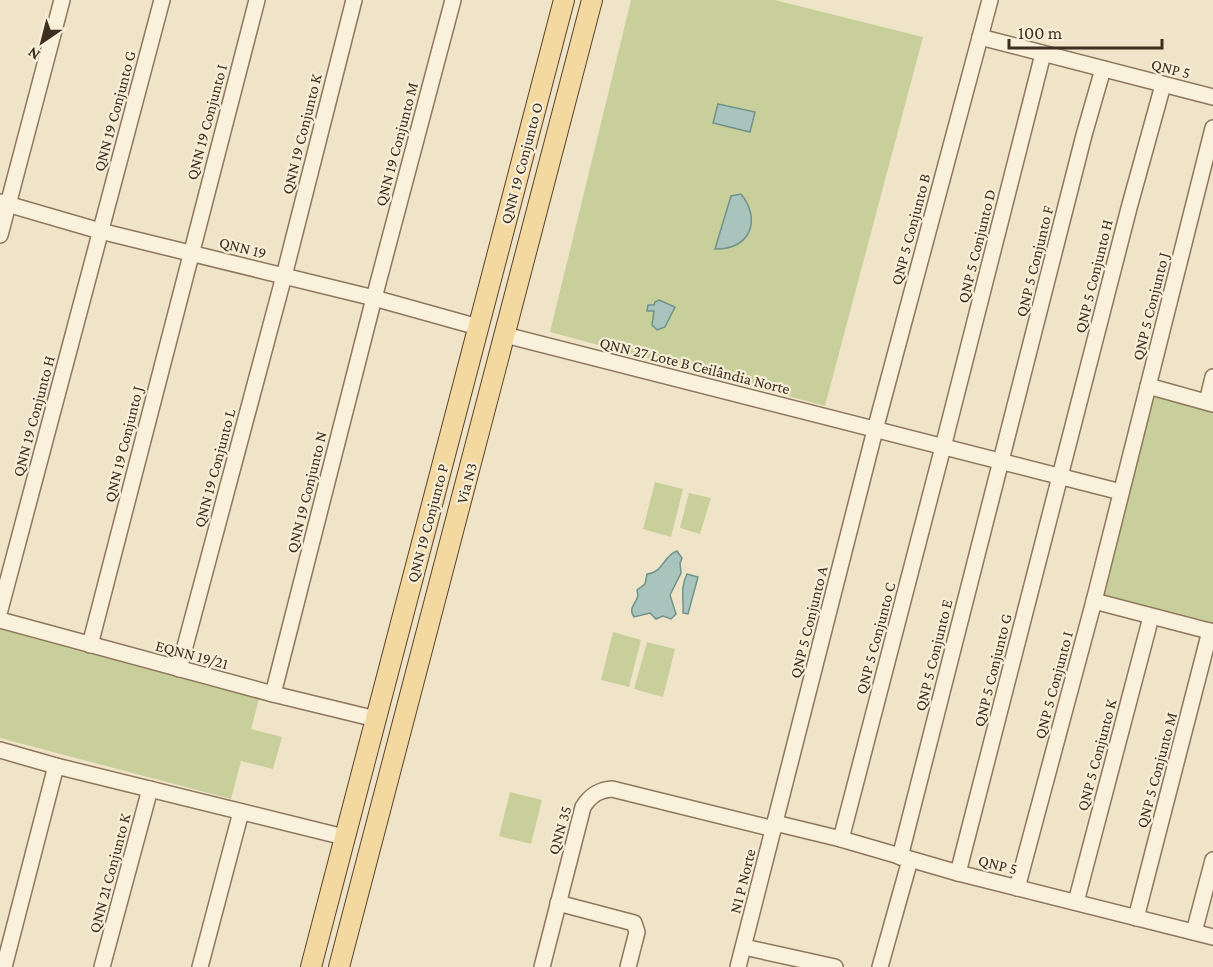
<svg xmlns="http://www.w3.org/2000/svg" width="1213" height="967" viewBox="0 0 1213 967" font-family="'Crimson Pro',serif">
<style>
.green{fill:#c9cf9b}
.water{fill:#a9c4bc;stroke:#6f938a;stroke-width:1.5}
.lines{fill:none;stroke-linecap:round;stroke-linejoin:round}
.minor-casing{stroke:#8d765c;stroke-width:18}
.major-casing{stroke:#5b4430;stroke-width:22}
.minor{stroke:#faf1dc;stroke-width:15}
.major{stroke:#f3d9a0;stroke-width:20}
.labels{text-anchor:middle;stroke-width:4.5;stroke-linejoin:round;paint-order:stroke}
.street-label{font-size:16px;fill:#3d2e20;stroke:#f7eed8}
</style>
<rect width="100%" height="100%" fill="#f0e4c8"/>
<!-- green -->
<g class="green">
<path d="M631,0H775L923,37L825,406L550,332Z"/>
<path d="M1151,396L1213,412V625L1100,596Z"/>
<path d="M655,482L683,489L671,537L643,529Z"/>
<path d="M689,493L711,498L700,534L680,528Z"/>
<path d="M0,626L260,695L251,729L282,737L273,769L241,761L231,799L0,738Z"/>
<path d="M613,632L641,640L629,687L601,680Z"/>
<path d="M647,642L675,649L663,697L634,689Z"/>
<path d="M510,792L542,800L531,844L499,836Z"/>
</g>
<!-- water -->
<g class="water">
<path d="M718,104L755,112L750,132L713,123Z"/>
<path d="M741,194C762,220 750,250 715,249L731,196Z"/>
<path d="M659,300L675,307L665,327L657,330L652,325L654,311H647L648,305H654L655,302Z"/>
<path d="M677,551L682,558L680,563L681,573L670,595L676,614L671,619L663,616L656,619L650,613L634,617C628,608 635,605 638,596L637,590L645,584L647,574C663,573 663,556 677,551Z"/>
<path d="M687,574L698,577L688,614L683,613C684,600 680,587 687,574Z"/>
</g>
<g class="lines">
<defs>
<g id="minor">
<path d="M980,37L1213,97"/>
<path d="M0,202L100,231L374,298L478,327"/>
<path d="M0,235L62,0"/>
<path d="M505,335L1121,492"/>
<path d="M1148,386L1213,404"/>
<path d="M1207,402L1213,377"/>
<path d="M1094,601L1213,632"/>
<path d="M0,610L162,0"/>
<path d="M0,620L273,694L376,719"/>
<path d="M90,645L257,0"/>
<path d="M179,669L284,276L354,0"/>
<path d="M273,694L374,298L453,0"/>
<path d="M0,750L56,766L344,837"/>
<path d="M775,823L841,839L958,873L1213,937"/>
<path d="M841,839L943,447L1043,54"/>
<path d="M900,857L1084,135L1103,69"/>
<path d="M958,873L1129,208L1163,85"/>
<path d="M1017,888L1094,601L1213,128"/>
<path d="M1076,902L1151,617"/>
<path d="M558,903L634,923L637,932L628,967"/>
<path d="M1136,918L1210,631"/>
<path d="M1194,932L1213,860"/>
<path d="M744,947L835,967"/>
<path d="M4,967L56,766"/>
<path d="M102,967L150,789"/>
<path d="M200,967L241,812"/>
<path d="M542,967L583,807C590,796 598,790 612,789L774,829"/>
<path d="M738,967L875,430L990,0"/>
<path d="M880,967L910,860"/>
</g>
<g id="major">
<path d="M311,967L564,0"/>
<path d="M339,967L592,0"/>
</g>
</defs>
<!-- minor casing -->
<use href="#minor" class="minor-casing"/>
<!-- major casing -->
<use href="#major" class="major-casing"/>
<!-- minor -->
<use href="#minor" class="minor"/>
<!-- major -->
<use href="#major" class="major"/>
</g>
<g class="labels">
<!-- street labels -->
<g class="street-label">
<text transform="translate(1171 68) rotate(14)" y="6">QNP 5</text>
<text transform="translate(114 111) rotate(-75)" y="6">QNN 19 Conjunto G</text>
<text transform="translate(206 122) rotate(-75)" y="6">QNN 19 Conjunto I</text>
<text transform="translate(301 134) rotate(-76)" y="6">QNN 19 Conjunto K</text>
<text transform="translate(396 144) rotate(-75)" y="6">QNN 19 Conjunto M</text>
<text transform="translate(521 163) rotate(-75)" y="6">QNN 19 Conjunto O</text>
<text transform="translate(910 229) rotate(-75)" y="6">QNP 5 Conjunto B</text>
<text transform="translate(976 246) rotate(-76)" y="6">QNP 5 Conjunto D</text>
<text transform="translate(243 247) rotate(14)" y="6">QNN 19</text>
<text transform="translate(1034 261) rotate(-76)" y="6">QNP 5 Conjunto F</text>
<text transform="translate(1093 276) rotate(-76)" y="6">QNP 5 Conjunto H</text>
<text transform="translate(1150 306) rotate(-76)" y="6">QNP 5 Conjunto J</text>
<text transform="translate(695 365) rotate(14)" y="6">QNN 27 Lote B Ceilândia Norte</text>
<text transform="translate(33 416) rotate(-75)" y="6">QNN 19 Conjunto H</text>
<text transform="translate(123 444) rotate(-76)" y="6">QNN 19 Conjunto J</text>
<text transform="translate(214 468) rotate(-75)" y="6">QNN 19 Conjunto L</text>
<text transform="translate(466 483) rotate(-75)" y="6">Via N3</text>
<text transform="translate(306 492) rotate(-76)" y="6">QNN 19 Conjunto N</text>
<text transform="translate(427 523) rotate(-75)" y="6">QNN 19 Conjunto P</text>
<text transform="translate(808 622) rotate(-76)" y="6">QNP 5 Conjunto A</text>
<text transform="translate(875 638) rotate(-75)" y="6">QNP 5 Conjunto C</text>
<text transform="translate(192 654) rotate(15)" y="6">EQNN 19/21</text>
<text transform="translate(933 655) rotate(-76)" y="6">QNP 5 Conjunto E</text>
<text transform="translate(992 670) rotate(-76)" y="6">QNP 5 Conjunto G</text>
<text transform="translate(1053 685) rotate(-75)" y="6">QNP 5 Conjunto I</text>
<text transform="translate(1096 755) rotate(-75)" y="6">QNP 5 Conjunto K</text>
<text transform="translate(1156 770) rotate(-75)" y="6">QNP 5 Conjunto M</text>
<text transform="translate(559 830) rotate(-74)" y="6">QNN 35</text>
<text transform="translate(998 864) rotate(14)" y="6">QNP 5</text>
<text transform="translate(109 873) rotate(-75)" y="6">QNN 21 Conjunto K</text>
<text transform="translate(742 881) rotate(-76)" y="6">N1 P Norte</text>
</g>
</g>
<!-- north arrow -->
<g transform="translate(42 42) rotate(215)" stroke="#f7eed8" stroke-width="4.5" paint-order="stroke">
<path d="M0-4.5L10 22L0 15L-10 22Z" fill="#3d2e20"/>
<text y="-9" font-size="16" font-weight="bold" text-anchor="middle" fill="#3d2e20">N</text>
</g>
<!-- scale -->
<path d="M1009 39v9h153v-9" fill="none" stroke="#3d2e20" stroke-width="3"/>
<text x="1018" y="39" font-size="18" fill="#3d2e20" stroke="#f7eed8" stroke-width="4.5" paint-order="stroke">100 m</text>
</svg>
